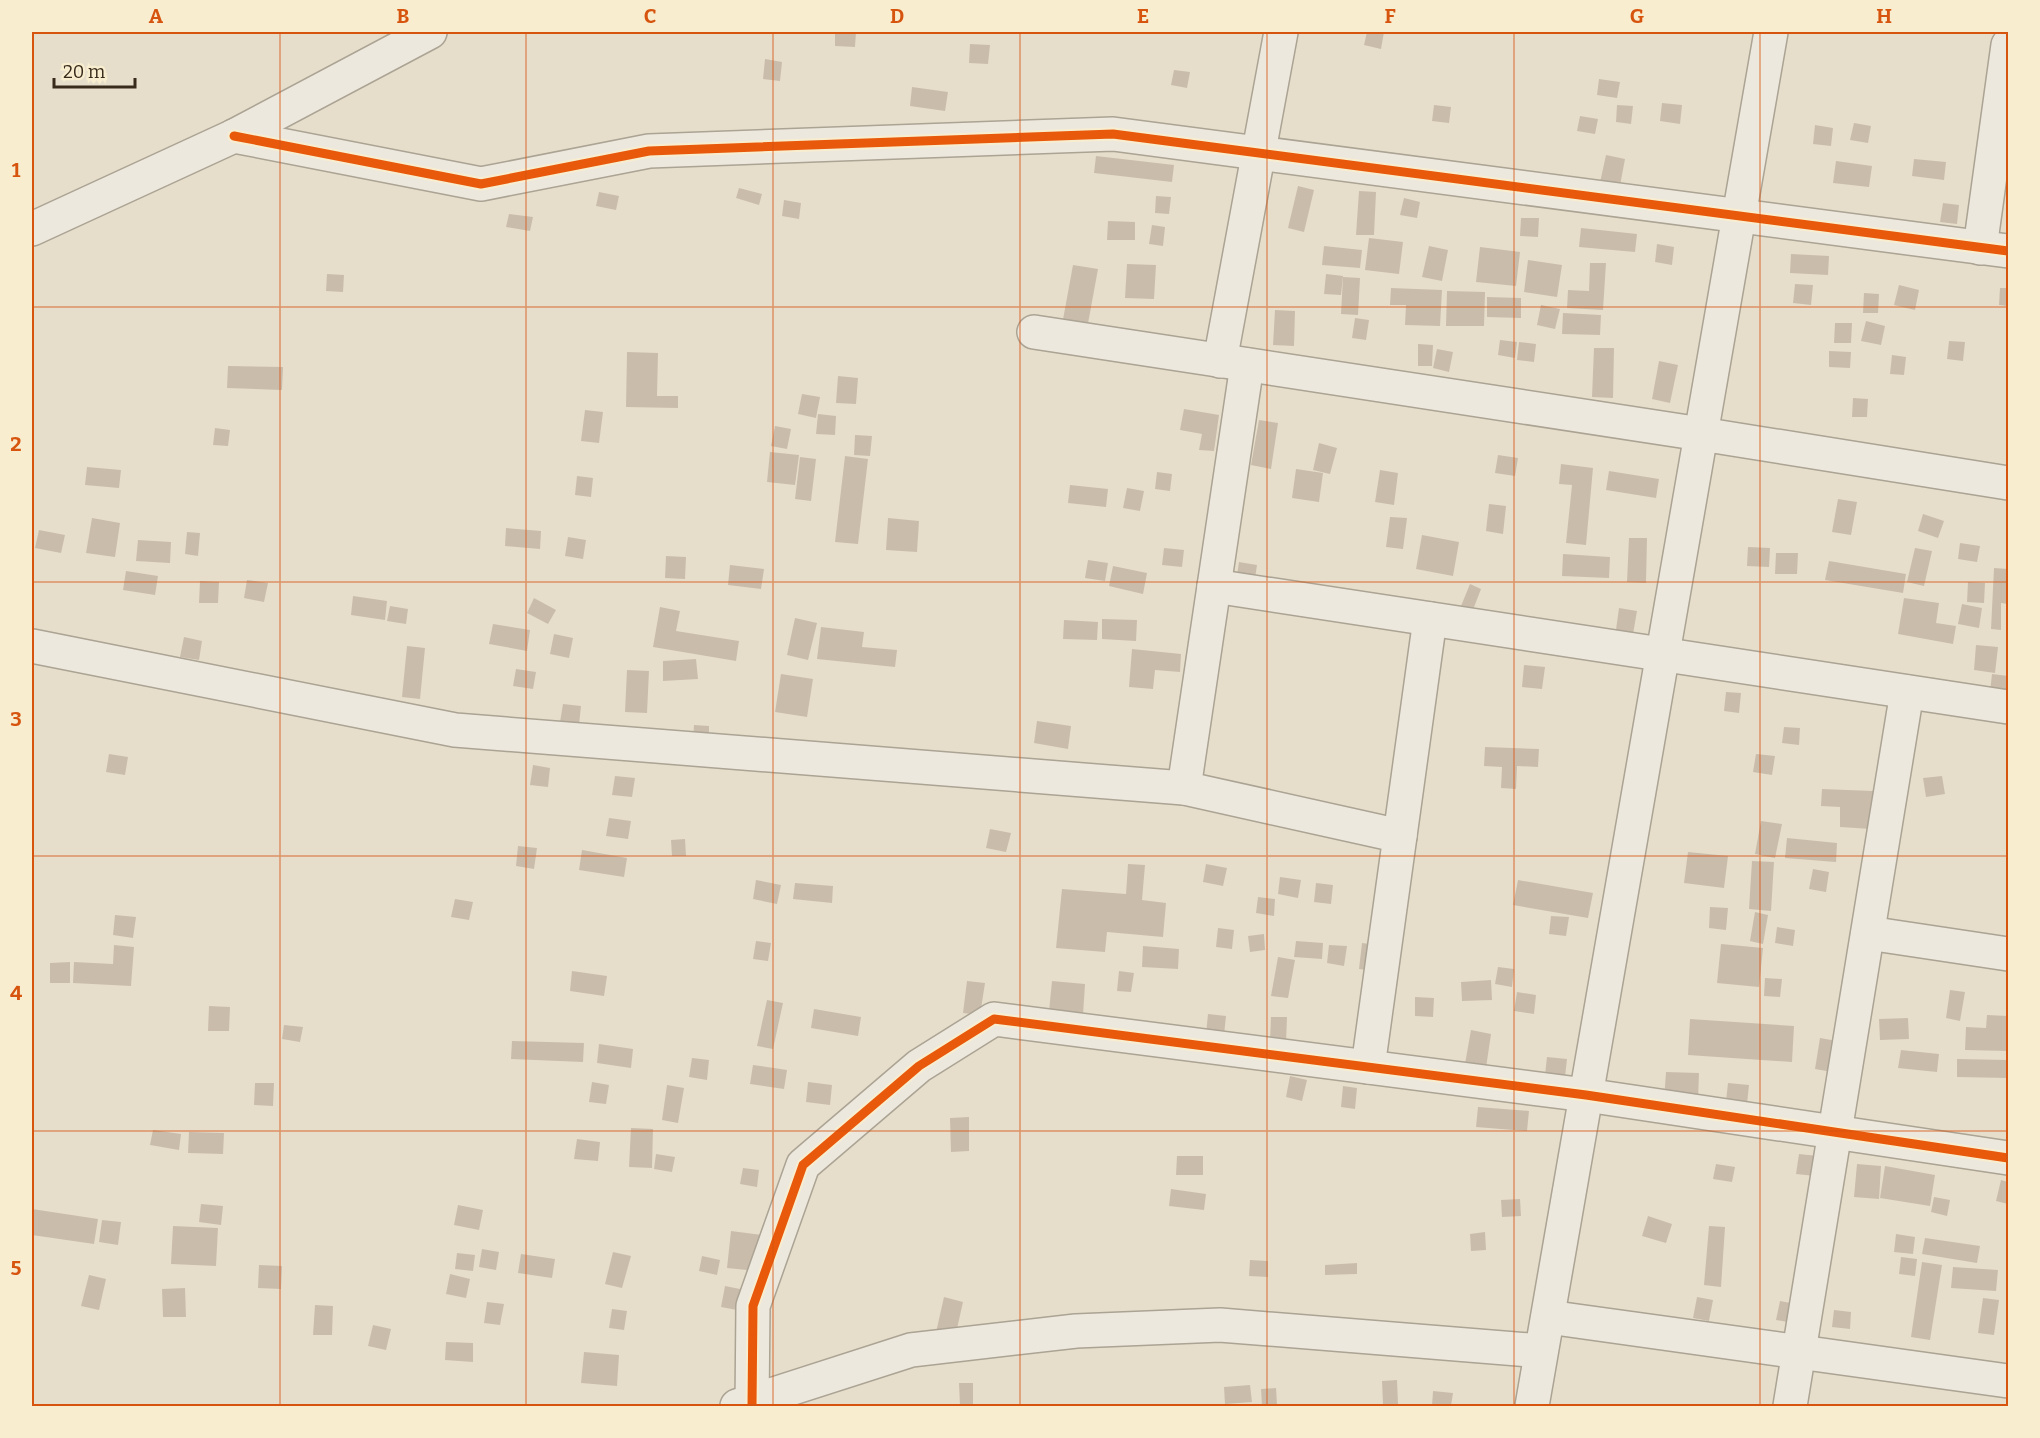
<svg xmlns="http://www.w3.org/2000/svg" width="2040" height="1438" viewBox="0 0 2040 1438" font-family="Bitter,serif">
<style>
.building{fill:#cabcab}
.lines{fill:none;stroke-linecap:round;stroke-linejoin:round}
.minor-casing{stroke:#aba394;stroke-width:36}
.minor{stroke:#ede8dd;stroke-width:33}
.cycleway-casing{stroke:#f8eecf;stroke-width:13}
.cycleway{stroke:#e8590c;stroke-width:9}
.grid{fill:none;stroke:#d6540e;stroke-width:1.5;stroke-opacity:0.55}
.neatline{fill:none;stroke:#d6540e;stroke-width:2}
.grid-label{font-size:20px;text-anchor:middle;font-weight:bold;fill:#d6540e}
</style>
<rect width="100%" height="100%" fill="#e6deca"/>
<!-- building -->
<g class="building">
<path d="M835,32H856L855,47L835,46Z"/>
<path d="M1367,32H1384L1381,49L1364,45Z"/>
<path d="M970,44L990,45L988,64L969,63Z"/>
<path d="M765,59L782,62L780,81L763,79Z"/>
<path d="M1174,70L1190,72L1187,88L1171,85Z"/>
<path d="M1599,79L1620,82L1617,98L1597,95Z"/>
<path d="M912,87L948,92L945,111L910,106Z"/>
<path d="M1662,103L1682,105L1680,124L1660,121Z"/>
<path d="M1434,105L1451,107L1449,123L1432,121Z"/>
<path d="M1617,105L1633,106L1631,124L1616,122Z"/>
<path d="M1580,116L1598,119L1595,134L1577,131Z"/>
<path d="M1854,123L1871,126L1868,143L1850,140Z"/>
<path d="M1815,125L1833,128L1831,146L1813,144Z"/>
<path d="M1606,155L1625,159L1619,191L1599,187Z"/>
<path d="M1096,156L1174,165L1172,182L1094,173Z"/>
<path d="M1914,159L1946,162L1944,180L1912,176Z"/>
<path d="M1836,161L1872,166L1869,187L1833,183Z"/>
<path d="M1298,186L1314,190L1304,232L1288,228Z"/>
<path d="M739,188L762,194L759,205L736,198Z"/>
<path d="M1359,191L1376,192L1374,235H1356Z"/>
<path d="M599,192L619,196L616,210L596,206Z"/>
<path d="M1156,196L1171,197L1169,214L1155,213Z"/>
<path d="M1404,198L1420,202L1417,218L1400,215Z"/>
<path d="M784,200L801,203L799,219L782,216Z"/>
<path d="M1943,203L1959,205L1957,224L1940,222Z"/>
<path d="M509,214L533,217L530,231L506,227Z"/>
<path d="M1521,218H1539L1538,237L1520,236Z"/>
<path d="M1108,221L1135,222V240H1107Z"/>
<path d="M1152,225L1165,227L1163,246L1149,244Z"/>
<path d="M1581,228L1637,234L1635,252L1579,247Z"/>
<path d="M1369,238L1403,242L1399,274L1365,270Z"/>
<path d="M1657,244L1674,247L1672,265L1655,262Z"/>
<path d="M1324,246L1362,250L1360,268L1322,265Z"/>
<path d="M1429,246L1448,250L1442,281L1422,277Z"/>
<path d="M1480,247L1520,252L1516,286L1476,282Z"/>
<path d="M1791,254L1829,256L1828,275L1790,273Z"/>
<path d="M1528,260L1562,265L1557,297L1524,292Z"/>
<path d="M1590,263H1606L1603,310L1567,308L1568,290L1589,291Z"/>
<path d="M1127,264L1156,265L1154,299L1125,298Z"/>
<path d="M1073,265L1098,269L1087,329L1062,325Z"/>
<path d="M327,274L344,275L343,292L326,291Z"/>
<path d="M1326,274L1343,276L1341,295L1324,294Z"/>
<path d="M1343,277L1360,278L1358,315L1341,314Z"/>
<path d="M1795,284L1813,285L1811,305L1793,303Z"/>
<path d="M1899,285L1919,290L1915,310L1894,305Z"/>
<path d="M1391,288L1442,290L1440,326L1405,325L1406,305H1390Z"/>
<path d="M2000,288H2008V306L1999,305Z"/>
<path d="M1447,291L1485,292L1484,326H1446Z"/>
<path d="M1864,293L1879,294L1878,313H1863Z"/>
<path d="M1487,297L1521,298V318L1487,317Z"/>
<path d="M1541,305L1560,309L1555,329L1537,325Z"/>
<path d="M1275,310L1295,311L1294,346L1273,345Z"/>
<path d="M1563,313L1601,315L1600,335L1562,334Z"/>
<path d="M1355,318L1369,320L1366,340L1352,338Z"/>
<path d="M1866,321L1885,326L1881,345L1861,341Z"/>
<path d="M1835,323H1852L1851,343H1834Z"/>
<path d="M1500,340L1517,342L1515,358L1498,355Z"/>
<path d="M1949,341L1965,342L1963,361L1947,359Z"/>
<path d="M1519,342L1536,344L1534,362L1517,360Z"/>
<path d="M1418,344L1433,345L1432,366H1418Z"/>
<path d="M1594,348H1614L1613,398L1592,397Z"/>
<path d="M1437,349L1453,352L1449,372L1433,368Z"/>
<path d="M1829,351L1851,352L1850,368L1829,367Z"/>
<path d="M627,352L658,353L657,396H678V408L626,407Z"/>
<path d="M1892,355L1906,357L1904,375L1890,374Z"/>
<path d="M1659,361L1678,365L1670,403L1652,399Z"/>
<path d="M228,366L283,367L282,390L227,388Z"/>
<path d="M838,376L858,378L856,404L836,403Z"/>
<path d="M802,394L820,397L816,418L798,414Z"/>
<path d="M1853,398L1868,399L1867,417H1852Z"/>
<path d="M1184,409L1219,415L1214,451L1199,450L1202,434L1180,430Z"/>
<path d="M585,410L603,412L599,443L581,441Z"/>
<path d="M818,414L836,416L835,435L816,434Z"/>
<path d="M1259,420L1278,423L1271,469L1251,465Z"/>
<path d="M775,426L791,429L787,449L771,446Z"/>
<path d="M215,428L230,430L228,446L213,445Z"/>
<path d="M855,435L872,436L870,456L854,455Z"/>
<path d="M1319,443L1337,448L1330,474L1313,470Z"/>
<path d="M770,452L799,455L795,485L767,482Z"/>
<path d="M1498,455L1518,458L1515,476L1495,473Z"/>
<path d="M845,456L868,459L858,544L835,542Z"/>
<path d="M800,457L816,459L811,501L795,499Z"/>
<path d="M1561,464L1593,468L1586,545L1566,543L1572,485L1559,484Z"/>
<path d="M87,467L121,470L119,488L85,485Z"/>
<path d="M1296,469L1323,473L1319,502L1292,498Z"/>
<path d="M1380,470L1398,473L1394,505L1375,502Z"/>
<path d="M1609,471L1659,479L1656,498L1606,490Z"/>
<path d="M1157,472L1172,474L1170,491L1155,489Z"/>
<path d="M577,476L593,478L591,497L575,495Z"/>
<path d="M1070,485L1108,489L1106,507L1068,503Z"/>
<path d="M1127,488L1144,491L1140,511L1123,508Z"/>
<path d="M1838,499L1857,502L1851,535L1832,532Z"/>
<path d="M1489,504L1506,506L1503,534L1486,531Z"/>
<path d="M1923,514L1944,521L1938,538L1918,531Z"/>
<path d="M1390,517L1407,518L1403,549L1386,547Z"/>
<path d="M92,518L120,523L115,557L86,553Z"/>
<path d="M888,518L919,521L917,552L886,550Z"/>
<path d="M506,528L541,531L540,549L505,546Z"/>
<path d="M39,530L65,535L61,553L35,548Z"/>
<path d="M187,532L200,533L198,556L185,554Z"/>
<path d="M1422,535L1459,542L1453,576L1416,569Z"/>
<path d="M568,537L586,540L583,559L565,556Z"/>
<path d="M1629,538H1647L1646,583L1627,582Z"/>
<path d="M138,540L171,542L170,563L136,561Z"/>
<path d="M1960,543L1980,546L1977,562L1958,559Z"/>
<path d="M1748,547L1770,548L1769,567L1747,566Z"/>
<path d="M1164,548L1184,550L1182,567L1162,565Z"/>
<path d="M1915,548L1932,551L1924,586L1907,582Z"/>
<path d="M1776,553H1798L1797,574H1775Z"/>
<path d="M1563,554L1610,557L1609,578L1562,576Z"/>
<path d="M666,556L686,557L685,579L665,578Z"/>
<path d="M1088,560L1108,563L1105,581L1085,578Z"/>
<path d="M1829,561L1906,574L1903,593L1825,580Z"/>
<path d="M1239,562L1257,565L1254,585L1236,582Z"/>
<path d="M730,565L764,569L761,589L728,585Z"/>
<path d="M1113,566L1147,573L1143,594L1109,586Z"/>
<path d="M1994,568L2008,569V604L2001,603V630L1991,629Z"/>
<path d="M126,571L158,576L155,595L123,590Z"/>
<path d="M247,580L268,583L264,602L244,598Z"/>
<path d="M200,581L219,582L218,603H199Z"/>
<path d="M1968,582L1985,583L1984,603L1967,602Z"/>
<path d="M1470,584L1481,589L1471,615L1459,611Z"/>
<path d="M353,596L387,601L385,620L351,615Z"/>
<path d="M534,598L556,610L548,624L527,613Z"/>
<path d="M1904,598L1939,603L1936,623L1956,626L1953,644L1898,634Z"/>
<path d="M1962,604L1982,608L1979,628L1958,624Z"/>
<path d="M390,606L408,609L406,624L387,621Z"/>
<path d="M660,607L680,611L676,631L739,641L736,661L653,647Z"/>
<path d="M1619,608L1637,611L1632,640L1615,637Z"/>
<path d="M795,618L817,623L808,660L787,655Z"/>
<path d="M1102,619L1137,620L1136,641L1102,639Z"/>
<path d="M1064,620L1098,622L1097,640L1063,639Z"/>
<path d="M493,624L530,630L527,651L489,644Z"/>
<path d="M821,627L864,632L862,647L897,650L895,667L817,659Z"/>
<path d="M554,634L573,638L569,658L550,654Z"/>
<path d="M184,637L202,641L199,660L180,657Z"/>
<path d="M1976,645L1998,647L1995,673L1974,670Z"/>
<path d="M407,646L425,648L420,699L402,697Z"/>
<path d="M1132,649L1181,654L1180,672L1155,670L1153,689L1129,687Z"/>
<path d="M696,659L698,679L663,681V661Z"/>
<path d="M1524,665L1545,667L1542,689L1522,687Z"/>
<path d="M516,669L536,672L533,689L513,686Z"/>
<path d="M627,670L649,671L647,713L625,712Z"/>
<path d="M781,674L813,679L807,717L775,712Z"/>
<path d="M1992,674L2008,676V693L1990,692Z"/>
<path d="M1726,692L1741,693L1739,713L1724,711Z"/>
<path d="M563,704L581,706L579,725L560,722Z"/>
<path d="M1037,721L1071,726L1068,749L1034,743Z"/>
<path d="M694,725L709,726V743L693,742Z"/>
<path d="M1784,727L1800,728L1799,745L1782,743Z"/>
<path d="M1485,747L1539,749L1538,767L1517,766L1516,789L1501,788L1502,767L1484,766Z"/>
<path d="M109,754L128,757L125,775L106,772Z"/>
<path d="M1756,754L1775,756L1772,775L1753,772Z"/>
<path d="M533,765L550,768L548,787L530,785Z"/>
<path d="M615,776L635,778L632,797L612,795Z"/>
<path d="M1942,776L1945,794L1926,797L1923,778Z"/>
<path d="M1822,789L1873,791L1871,829L1840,827V807L1821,806Z"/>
<path d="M609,818L631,821L628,839L606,836Z"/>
<path d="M1761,821L1782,824L1775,858L1755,854Z"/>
<path d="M990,829L1011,833L1006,852L986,848Z"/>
<path d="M1787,838L1837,843L1836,862L1785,858Z"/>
<path d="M685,839L686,856H672L671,840Z"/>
<path d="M518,846L537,848L534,869L516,866Z"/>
<path d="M582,850L627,858L624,877L579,870Z"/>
<path d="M1688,852L1728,856L1724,888L1684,883Z"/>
<path d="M1752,861L1774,862L1771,911L1749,909Z"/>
<path d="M1128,864L1145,865L1142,900L1166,903L1163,937L1107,932L1105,952L1056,948L1062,889L1126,894Z"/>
<path d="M1206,864L1227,868L1223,886L1203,882Z"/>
<path d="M1813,869L1829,872L1826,892L1809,889Z"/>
<path d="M1280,877L1301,880L1298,898L1278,894Z"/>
<path d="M756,880L781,885L777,904L753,899Z"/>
<path d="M1518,880L1593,893L1588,918L1513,905Z"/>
<path d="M795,883L833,886L832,903L793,899Z"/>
<path d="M1316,883L1333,885L1331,904L1314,902Z"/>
<path d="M1258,897L1275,899L1274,916L1256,913Z"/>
<path d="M455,899L473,902L469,920L451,917Z"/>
<path d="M1710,907L1728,908L1726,930L1709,928Z"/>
<path d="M1755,912L1768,915L1763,944L1750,941Z"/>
<path d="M115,915L136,917L133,938L113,935Z"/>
<path d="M1551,916L1569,917L1566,936L1549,934Z"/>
<path d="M1777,927L1795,930L1793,946L1775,943Z"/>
<path d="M1218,928L1234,930L1232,949L1216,947Z"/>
<path d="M1264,934L1265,950L1250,952L1248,936Z"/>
<path d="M756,941L771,943L768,961L753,959Z"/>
<path d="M1296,941L1323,943L1322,959L1294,957Z"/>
<path d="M1362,943L1378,945L1375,971L1359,969Z"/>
<path d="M1721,944L1763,948L1759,987L1717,983Z"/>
<path d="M114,945L134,947L131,986L73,983L74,962L113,964Z"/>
<path d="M1329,945L1347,946L1344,966L1327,963Z"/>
<path d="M1143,946L1179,949L1178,969L1142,967Z"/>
<path d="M1278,957L1295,960L1288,998L1271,996Z"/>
<path d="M70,962V983H50V963Z"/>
<path d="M1498,967L1514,969L1512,987L1495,984Z"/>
<path d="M572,971L607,976L604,996L570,991Z"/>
<path d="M1119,971L1134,973L1131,992L1117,991Z"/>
<path d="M1765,978L1782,979L1780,997L1764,996Z"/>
<path d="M1491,980L1492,1000L1462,1001L1461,982Z"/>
<path d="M967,981L985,983L980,1015L963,1013Z"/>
<path d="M1052,981L1085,984L1083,1015L1049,1011Z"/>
<path d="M1950,990L1965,992L1960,1021L1946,1018Z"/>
<path d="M1517,992L1536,995L1534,1014L1514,1011Z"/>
<path d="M1415,997L1434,998L1433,1017L1415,1016Z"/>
<path d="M767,1000L783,1003L773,1049L757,1046Z"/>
<path d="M209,1006L230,1007L229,1031H208Z"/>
<path d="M814,1009L861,1017L858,1036L811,1028Z"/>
<path d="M1208,1014L1226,1016L1224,1035L1206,1034Z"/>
<path d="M1987,1015L2008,1016V1051L1965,1050L1966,1027L1986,1028Z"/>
<path d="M1271,1017H1287L1286,1043L1270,1042Z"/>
<path d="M1908,1018L1909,1039L1880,1040L1879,1019Z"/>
<path d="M1690,1019L1794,1026L1792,1062L1688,1055Z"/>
<path d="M284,1025L303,1027L300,1042L282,1039Z"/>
<path d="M1471,1030L1491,1034L1486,1068L1465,1064Z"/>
<path d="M1820,1038L1837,1041L1832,1072L1815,1069Z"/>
<path d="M512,1041L584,1043L583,1062L511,1059Z"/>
<path d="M599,1044L633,1049L631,1068L597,1063Z"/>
<path d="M1901,1050L1939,1054L1937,1072L1898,1068Z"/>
<path d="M1547,1057L1567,1059L1565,1077L1545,1075Z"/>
<path d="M692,1058L709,1060L707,1080L689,1077Z"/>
<path d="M1957,1059L2008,1060V1078L1957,1077Z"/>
<path d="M753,1065L787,1070L784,1089L750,1084Z"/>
<path d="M1666,1072L1699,1073L1698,1101L1664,1100Z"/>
<path d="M1290,1076L1307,1080L1302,1101L1286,1097Z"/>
<path d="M592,1082L609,1085L606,1104L589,1102Z"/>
<path d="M808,1082L832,1085L830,1105L806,1102Z"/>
<path d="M255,1083H274L273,1106L254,1105Z"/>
<path d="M1728,1083L1749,1085L1747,1104L1726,1101Z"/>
<path d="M667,1085L684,1088L678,1123L662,1120Z"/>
<path d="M1343,1086L1357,1088L1355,1109L1341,1107Z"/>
<path d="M1478,1107L1529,1111L1527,1131L1476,1127Z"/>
<path d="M969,1117V1151L951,1152L950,1118Z"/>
<path d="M631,1128L653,1129L652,1168L629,1167Z"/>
<path d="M153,1130L181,1134L179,1150L150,1145Z"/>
<path d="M189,1132L224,1133L223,1154L188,1153Z"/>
<path d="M577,1139L600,1142L598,1161L574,1159Z"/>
<path d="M656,1154L675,1157L672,1172L654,1169Z"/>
<path d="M1799,1154L1818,1156L1815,1176L1796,1174Z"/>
<path d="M1177,1156H1203V1175H1176Z"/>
<path d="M1716,1164L1735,1167L1732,1182L1713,1179Z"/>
<path d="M1857,1164L1881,1166L1879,1199L1854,1197Z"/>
<path d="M1885,1166L1935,1175L1930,1206L1880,1198Z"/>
<path d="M743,1168L759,1170L757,1187L740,1184Z"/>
<path d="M2001,1180L2008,1182V1204L1996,1201Z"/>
<path d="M1171,1189L1206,1194L1204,1210L1169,1206Z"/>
<path d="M1934,1197L1950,1200L1947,1216L1931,1212Z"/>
<path d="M1520,1199L1521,1216L1502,1217L1501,1200Z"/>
<path d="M201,1204L223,1206L221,1225L199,1222Z"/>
<path d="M458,1205L483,1210L479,1230L454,1225Z"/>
<path d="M32,1209L98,1219L94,1244L32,1235Z"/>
<path d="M1648,1216L1672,1224L1666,1243L1642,1236Z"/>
<path d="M102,1220L121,1222L118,1245L99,1242Z"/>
<path d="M173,1226L218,1228L216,1266L171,1264Z"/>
<path d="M1709,1226L1725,1227L1721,1287L1704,1285Z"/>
<path d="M731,1231L771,1236L767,1272L727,1268Z"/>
<path d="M1485,1232L1486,1250L1471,1251L1470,1234Z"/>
<path d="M1896,1234L1915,1237L1913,1254L1894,1252Z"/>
<path d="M1925,1238L1980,1246L1977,1263L1922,1254Z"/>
<path d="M482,1249L499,1252L496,1270L479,1267Z"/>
<path d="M613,1252L631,1256L622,1288L605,1284Z"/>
<path d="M457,1253L475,1255L473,1271L455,1269Z"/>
<path d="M521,1254L555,1259L552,1278L518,1273Z"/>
<path d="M702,1256L720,1260L717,1275L699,1271Z"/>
<path d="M1901,1257L1917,1259L1915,1276L1899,1274Z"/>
<path d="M1250,1260L1268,1261V1277L1249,1276Z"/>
<path d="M1922,1262L1942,1265L1930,1340L1911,1337Z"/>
<path d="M1357,1263V1274L1325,1275V1265Z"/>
<path d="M259,1265L282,1266L281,1289L258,1288Z"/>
<path d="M1953,1267L1998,1270L1996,1291L1951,1288Z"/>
<path d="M450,1274L470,1279L466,1298L446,1294Z"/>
<path d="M89,1275L106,1279L99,1310L81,1306Z"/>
<path d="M725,1286L740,1289L737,1310L721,1307Z"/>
<path d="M185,1288L186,1317H163L162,1289Z"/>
<path d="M944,1297L963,1302L954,1342L935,1337Z"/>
<path d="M1697,1297L1713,1300L1709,1321L1693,1318Z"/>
<path d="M1983,1298L1999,1300L1994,1335L1978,1333Z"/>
<path d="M1780,1301L1796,1304L1793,1323L1776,1320Z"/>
<path d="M487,1302L504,1304L500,1325L484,1323Z"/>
<path d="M315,1305L333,1306L332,1335H313Z"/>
<path d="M612,1309L627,1311L624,1330L609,1328Z"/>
<path d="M1834,1310L1851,1312L1850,1329L1832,1327Z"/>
<path d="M373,1325L391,1329L386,1350L368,1346Z"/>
<path d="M446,1342L473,1343V1362L445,1360Z"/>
<path d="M584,1352L619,1355L617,1386L581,1383Z"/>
<path d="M1397,1380L1398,1404H1383L1382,1381Z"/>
<path d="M959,1383H973V1406H960Z"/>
<path d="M1250,1385L1252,1402L1225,1404L1224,1387Z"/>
<path d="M1276,1388L1277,1405L1262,1406L1261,1389Z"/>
<path d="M1433,1391L1453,1393L1451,1406H1432Z"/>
</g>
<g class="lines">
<defs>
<g id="minor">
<path d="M234,136L481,184L649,151L1113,134L2008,251"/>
<path d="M32,229L234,136L430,32"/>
<path d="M1980,248L2008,45"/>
<path d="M1034,332L1701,434L2008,483"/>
<path d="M1220,361L1281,32"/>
<path d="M1214,586L2008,707"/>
<path d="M32,646L455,730L1184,788L1400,836"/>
<path d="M1184,788L1247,365"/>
<path d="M1868,933L2008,954"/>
<path d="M1368,1067L1430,619"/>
<path d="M1548,1317L2008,1381"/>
<path d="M737,1406L911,1350L1076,1331L1220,1325L1541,1351"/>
<path d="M752,1406L753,1306L803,1165L919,1066L994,1019L1586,1095L2008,1158"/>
<path d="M1532,1406L1771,32"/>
<path d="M1790,1406L1907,692"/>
</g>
</defs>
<!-- minor casing -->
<use href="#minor" class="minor-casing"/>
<!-- minor -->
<use href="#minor" class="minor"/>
<defs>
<g id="cycleway">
<path d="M234,136L481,184L649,151L1113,134L2008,251"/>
<path d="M752,1406L753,1306L803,1165L919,1066L994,1019L1586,1095L2008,1158"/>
</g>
</defs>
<!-- cycleway casing -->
<use href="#cycleway" class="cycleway-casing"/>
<!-- cycleway -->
<use href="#cycleway" class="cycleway"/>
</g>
<!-- grid -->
<path class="grid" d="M280,32V1406M526,32V1406M773,32V1406M1020,32V1406M1267,32V1406M1514,32V1406M1760,32V1406M32,307H2008M32,582H2008M32,856H2008M32,1131H2008"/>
<!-- border -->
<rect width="2040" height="1438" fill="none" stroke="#f8eecf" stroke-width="66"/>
<!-- scale -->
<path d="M54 78v9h81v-9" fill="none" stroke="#392b1c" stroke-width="3"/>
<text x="63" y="78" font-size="18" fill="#392b1c" stroke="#f8eecf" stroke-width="4.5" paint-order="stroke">20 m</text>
<rect x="33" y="33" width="1974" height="1372" class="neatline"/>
<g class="grid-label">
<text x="156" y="23">A</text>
<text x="403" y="23">B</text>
<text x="650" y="23">C</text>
<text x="897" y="23">D</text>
<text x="1143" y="23">E</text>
<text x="1390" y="23">F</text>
<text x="1637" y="23">G</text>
<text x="1884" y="23">H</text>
<text x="16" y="177">1</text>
<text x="16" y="451">2</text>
<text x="16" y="726">3</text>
<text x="16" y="1000">4</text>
<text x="16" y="1275">5</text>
</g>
</svg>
